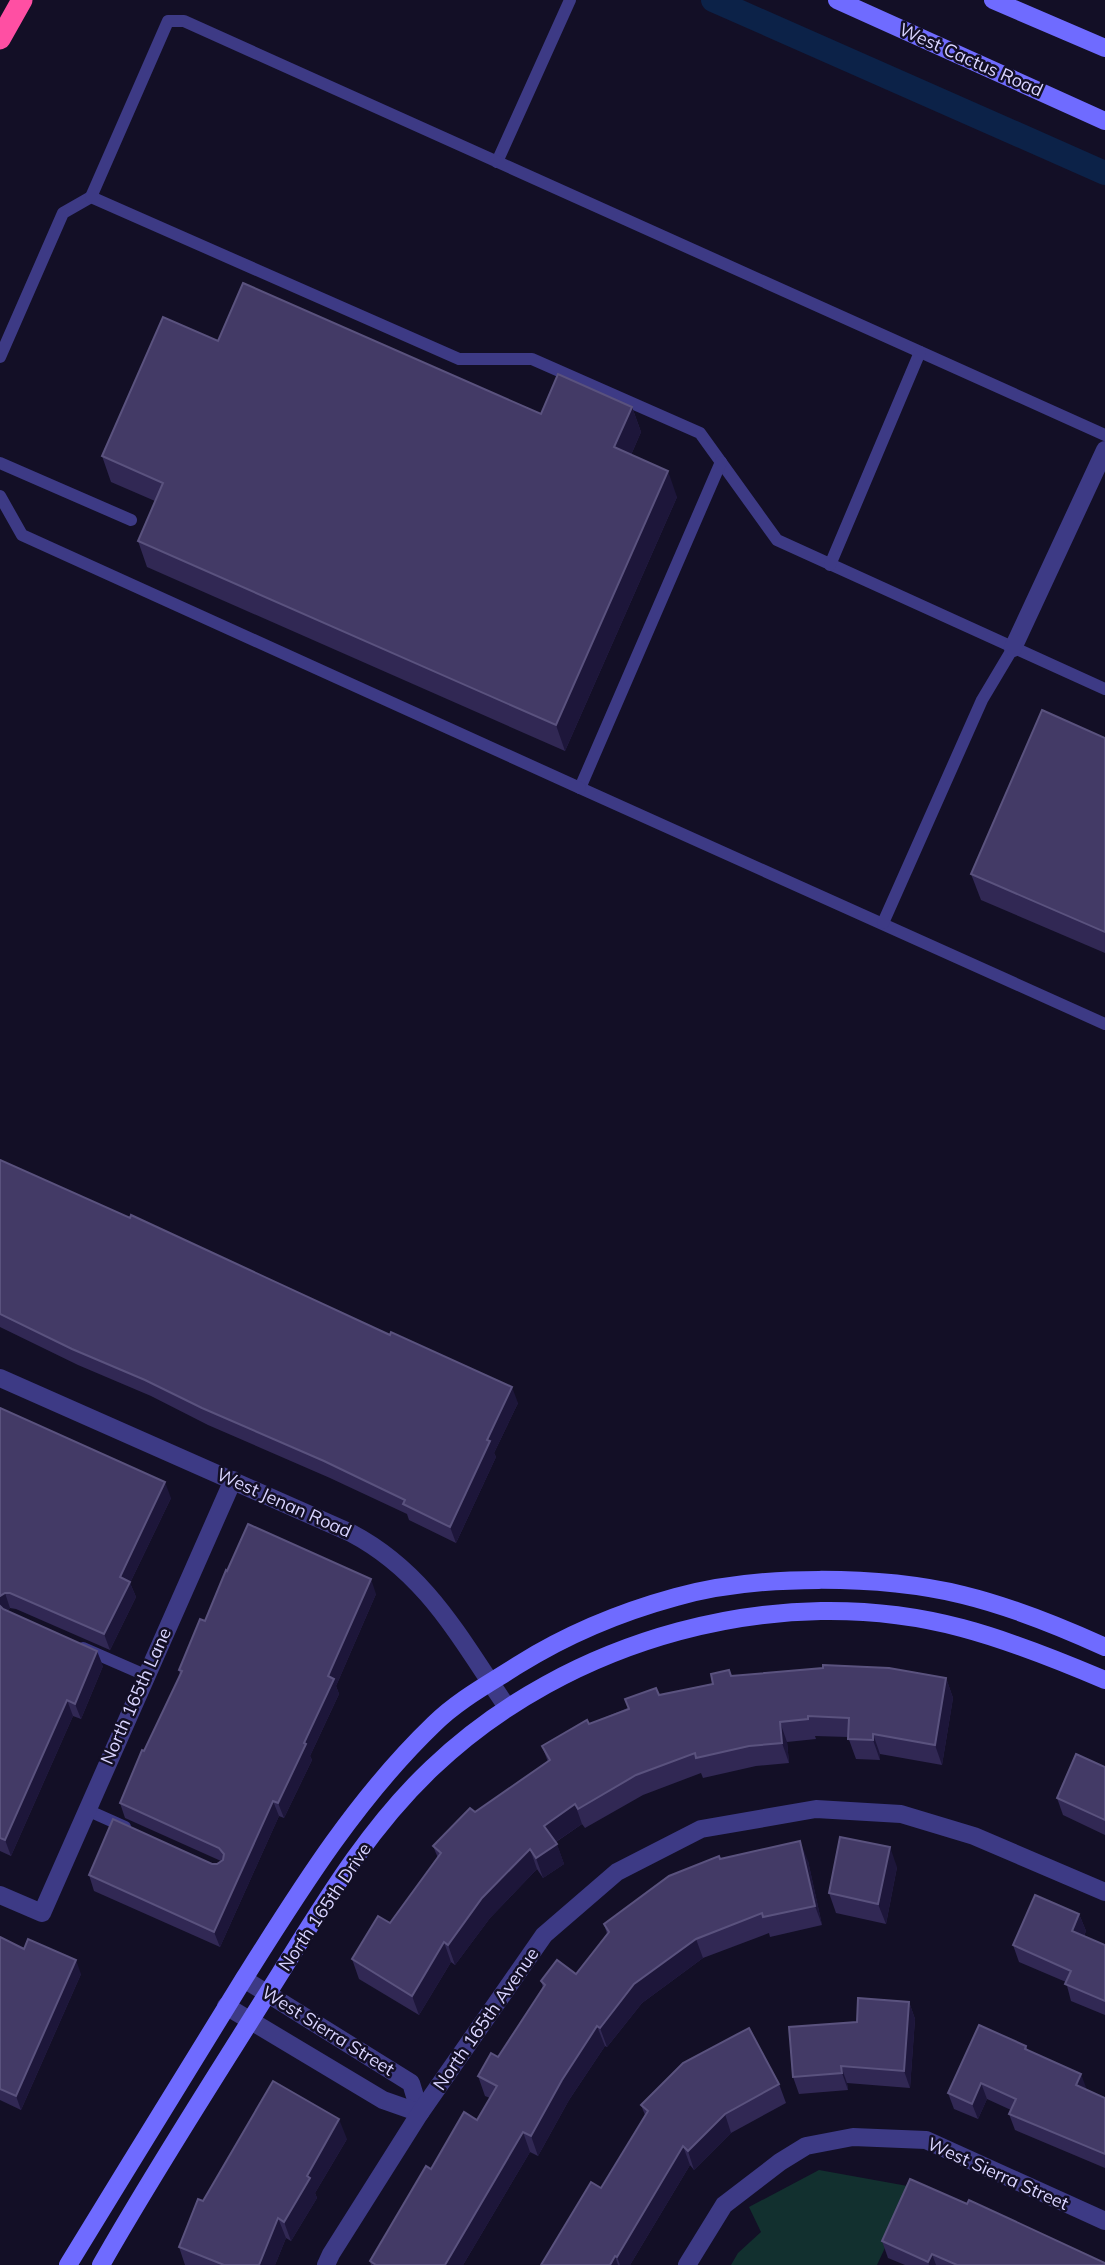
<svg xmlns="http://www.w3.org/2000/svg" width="1105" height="2265" viewBox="0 0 1105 2265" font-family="Mulish,sans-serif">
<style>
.green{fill:#12302f}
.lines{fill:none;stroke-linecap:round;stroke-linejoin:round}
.canal{stroke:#0c2248;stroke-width:24}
.lane{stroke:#3d3a85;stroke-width:12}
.street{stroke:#3d3a85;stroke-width:18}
.secondary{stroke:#6f6bff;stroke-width:18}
.highway{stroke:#ff4fa3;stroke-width:21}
.wall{fill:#312854}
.shaded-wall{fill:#1d163a}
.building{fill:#433a66;stroke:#5a527e;stroke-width:2}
.labels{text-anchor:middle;stroke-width:5;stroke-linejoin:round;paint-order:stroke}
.street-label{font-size:18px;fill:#d9d4ff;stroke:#130f26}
</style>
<rect width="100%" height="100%" fill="#130f26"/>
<!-- green -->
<path class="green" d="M819,2170L913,2187L877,2265H731L738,2253L761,2232L749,2207Z"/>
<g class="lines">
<!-- canal -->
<path class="canal" d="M713,0L1105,173"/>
<!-- lane -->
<g class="lane">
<path d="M497,162L570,0"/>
<path d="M0,357L63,213L91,197"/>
<path d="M1105,435L184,21H168L91,197L459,359H532L700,433L777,540L1105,689"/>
<path d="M721,462L580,788L1105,1024"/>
<path d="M0,463L131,520"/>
<path d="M0,496L22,535L580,788"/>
<path d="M830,565L920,352"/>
<path d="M883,923L982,700L1013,648"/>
<path d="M83,1648L145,1675"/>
<path d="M87,1810L125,1827"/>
</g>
<!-- street -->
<g class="street">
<path d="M1013,648L1105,450"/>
<path d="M0,1378L351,1533C427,1573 460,1639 507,1707"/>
<path d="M0,1895L42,1913L233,1480"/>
<path d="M244,1979L411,2083L420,2113"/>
<path d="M226,2006L383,2100L420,2113"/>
<path d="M326,2265L331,2254L420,2113L544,1935L617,1872L701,1829L816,1809L901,1814L974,1836L1105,1892"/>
<path d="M687,2265L724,2205L780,2162L806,2146L853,2137L926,2140L1105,2221"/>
</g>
<!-- secondary -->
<g class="secondary">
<path d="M837,0L1105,121"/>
<path d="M993,0L1105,48"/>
<path d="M68,2265C127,2169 185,2073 245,1977C301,1888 357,1798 434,1724C458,1700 490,1683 518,1665C566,1635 621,1612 676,1597C758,1574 880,1575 963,1595C1012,1607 1059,1626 1105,1647"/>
<path d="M101,2265C152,2175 209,2087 264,1999C315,1919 362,1834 432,1768C567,1639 779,1579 962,1628C1011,1641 1058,1660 1105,1680"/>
</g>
<!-- highway -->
<path class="highway" d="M0,39L22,0"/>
</g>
<!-- wall -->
<g class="wall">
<path d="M218,341L541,414L632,407L641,432L631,455L677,497L565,751L147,567L138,541L155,501L111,482L102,456Z"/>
<path d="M1105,738V953L981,900L971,874Z"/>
<path d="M0,1160L518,1403L494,1453L496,1457L456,1543L409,1520L407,1514L330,1478L208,1425L151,1396L78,1365L0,1327Z"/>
<path d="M0,1408L171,1498L130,1583L136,1597L110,1650L16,1609L10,1608L7,1611L103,1666L81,1719L73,1716L11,1856L0,1851Z"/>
<path d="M376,1594L336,1686L339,1694L310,1756L312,1760L284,1818L279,1816L220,1947L94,1891L89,1875L212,1864H217L221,1861L125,1818L120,1803L180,1675L179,1670Z"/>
<path d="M729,1670L732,1676L946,1678L953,1698L942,1765L880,1754V1760L856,1759L848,1737L815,1736L816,1739L787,1742L789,1763L756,1766L703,1778L701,1773L643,1795L585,1828L582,1824L556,1842L564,1864L543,1878L537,1869L490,1918L455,1965L451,1962L419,2015L359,1979L352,1959L390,1923L438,1858L433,1846L475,1812L548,1762L542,1746L589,1724L659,1695L713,1684Z"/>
<path d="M1105,1767V1835L1063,1815L1057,1798Z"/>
<path d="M720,1859L808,1861L822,1925L770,1937L769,1933L703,1958L642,2003L607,2047L605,2046L569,2100L538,2156L530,2152L463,2265H371L370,2261L431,2169L477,2120L490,2098L485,2096L478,2076L498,2057L543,1988L541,1981L576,1974L607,1934L604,1924Z"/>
<path d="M897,1867L886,1924L836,1913L829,1893Z"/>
<path d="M1079,1914L1086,1931L1084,1936L1105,1945V2015L1071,2001L1066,1982L1019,1962L1013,1945Z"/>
<path d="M0,1937L81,1974L21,2110L0,2100Z"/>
<path d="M909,2002L915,2019L910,2088L847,2083L848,2090L799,2094L793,2077L857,2022Z"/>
<path d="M1026,2046L1028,2051L1087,2090L1105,2098V2168L1015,2130L1009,2114L1011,2110L987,2099L978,2119L954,2109L948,2093Z"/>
<path d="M779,2084L786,2103L731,2133L694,2170L690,2165L630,2265H541L601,2188L645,2115L641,2105Z"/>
<path d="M347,2139L315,2193L317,2198L291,2241L286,2238L275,2265H185L179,2247L203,2201Z"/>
<path d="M967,2204L1105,2265H905L888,2258L882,2241Z"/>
</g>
<!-- shaded-wall -->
<g class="shaded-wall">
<path d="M632,407L641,432L623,473L614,447Z"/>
<path d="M668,471L677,497L565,751L556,725Z"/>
<path d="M512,1387L518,1403L494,1453L496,1457L456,1543L450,1527L487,1440Z"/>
<path d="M165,1482L171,1498L130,1583L136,1597L110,1650L104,1634L120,1577Z"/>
<path d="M371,1579L376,1594L336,1686L339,1694L310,1756L312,1760L284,1818L278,1803L304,1743L328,1676Z"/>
<path d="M5,1593L10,1608L4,1613L0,1609V1596Z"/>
<path d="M97,1651L103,1666L81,1719L75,1704Z"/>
<path d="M946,1678L953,1698L942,1765L935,1745Z"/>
<path d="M67,1700L73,1716L11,1856L5,1840Z"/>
<path d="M780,1722L787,1742L789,1763L782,1743Z"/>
<path d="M873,1734L880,1754V1760L873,1740Z"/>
<path d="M273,1801L279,1816L220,1947L214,1932Z"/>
<path d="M575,1804L582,1824L551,1845L544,1826Z"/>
<path d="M800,1841L808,1861L822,1925L815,1906Z"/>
<path d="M557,1844L564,1864L543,1878L536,1858Z"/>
<path d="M890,1847L897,1867L886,1924L878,1904Z"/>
<path d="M530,1849L537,1869L490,1918L455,1965L448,1945L482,1898Z"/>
<path d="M1079,1914L1086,1931L1078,1948L1072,1931Z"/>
<path d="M696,1939L703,1958L642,2003L607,2047L600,2028L634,1984Z"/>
<path d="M444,1942L451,1962L419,2015L412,1996Z"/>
<path d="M76,1960L81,1974L21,2110L16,2096Z"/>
<path d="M909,2002L915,2019L910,2088L904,2071Z"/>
<path d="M597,2026L605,2046L569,2100L538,2156L531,2136L562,2080Z"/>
<path d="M841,2066L847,2083L848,2090L842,2073Z"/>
<path d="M1081,2074L1087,2090L1076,2085Z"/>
<path d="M981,2083L987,2099L978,2119L972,2104Z"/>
<path d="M725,2114L731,2133L694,2170L688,2151Z"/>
<path d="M339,2119L347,2139L315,2193L317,2198L291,2241L284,2222L307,2176Z"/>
<path d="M523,2132L530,2152L463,2265H445Z"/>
<path d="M683,2146L690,2165L630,2265H620L617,2257Z"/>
<path d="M278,2218L286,2238L275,2265H259Z"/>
<path d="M932,2254L936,2265H929L928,2262Z"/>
<path d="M615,2256L618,2265H610Z"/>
</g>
<!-- building -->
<g class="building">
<path d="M243,283L541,414L558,374L632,407L614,447L668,471L556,725L138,541L163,483L102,456L163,317L218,341Z"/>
<path d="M1042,710L1105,738V932L971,874Z"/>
<path d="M0,1160L130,1218L131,1215L390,1335L391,1332L512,1387L487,1440L490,1441L450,1527L403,1504L405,1500L324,1461L202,1408L145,1380L72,1349L0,1314Z"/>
<path d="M0,1408L165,1482L120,1577L130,1582L104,1634L10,1593H5L0,1596Z"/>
<path d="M248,1524L371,1579L328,1676L334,1679L304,1743L306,1744L278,1803L273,1801L214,1932L89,1875L113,1819L212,1864H217L223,1860L224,1854L219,1848L120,1803L142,1750L144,1751L182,1671L179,1670L200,1619L205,1621L226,1570L227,1571Z"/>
<path d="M0,1606L3,1609L97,1651L75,1704L67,1700L5,1840L0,1838Z"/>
<path d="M823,1665L889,1668L946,1678L935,1745L873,1734V1740L848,1739L849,1718L808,1716V1719L780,1722L782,1743L749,1746L696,1758L695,1753L636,1775L578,1809L575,1804L544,1826L557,1844L536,1858L530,1849L482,1898L448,1945L444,1942L412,1996L352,1959L378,1916L390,1923L441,1853L433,1846L470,1808L475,1812L550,1760L542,1746L587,1720L589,1724L629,1709L625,1699L656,1688L659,1695L713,1684L711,1674L729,1670L731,1676L823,1668Z"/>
<path d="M1076,1754L1105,1767V1820L1057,1798Z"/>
<path d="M840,1837L890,1847L878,1904L829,1893Z"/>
<path d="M800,1841L815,1906L763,1917L762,1913L696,1939L634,1984L600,2028L597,2026L562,2080L531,2136L523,2132L445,2265H376L370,2261L426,2166L431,2169L464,2112L477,2120L497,2086L478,2076L491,2053L498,2057L545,1985L541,1981L557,1960L576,1974L609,1932L604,1924L669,1876L719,1856L720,1859Z"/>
<path d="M1035,1895L1079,1914L1072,1931L1105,1945V2001L1065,1984L1071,1971L1013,1945Z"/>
<path d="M0,1937L24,1949L28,1939L76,1960L16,2096L0,2089Z"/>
<path d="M858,1998L909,2002L904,2071L841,2066L842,2073L793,2077L789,2027L857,2022Z"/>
<path d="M979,2025L1026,2046L1025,2049L1081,2074L1076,2085L1105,2098V2154L1009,2114L1016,2099L981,2083L972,2104L948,2093Z"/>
<path d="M749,2028L779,2084L725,2114L688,2151L683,2146L617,2257L615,2256L610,2265H541L591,2182L601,2188L648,2111L641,2105L683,2063Z"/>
<path d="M273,2081L339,2119L307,2176L310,2178L284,2222L278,2218L259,2265H224L179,2247L198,2199L203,2201Z"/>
<path d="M910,2179L967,2204L969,2200L1105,2263V2265H957L932,2254L928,2262L882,2241Z"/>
</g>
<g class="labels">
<!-- street labels -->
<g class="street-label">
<text transform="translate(971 60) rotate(24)" y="6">West Cactus Road</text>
<text transform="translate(284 1503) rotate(24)" y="6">West Jenan Road</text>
<text transform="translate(136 1696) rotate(-66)" y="6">North 165th Lane</text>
<text transform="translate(325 1907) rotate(-56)" y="6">North 165th Drive</text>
<text transform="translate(486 2019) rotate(-55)" y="6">North 165th Avenue</text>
<text transform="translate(328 2031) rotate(32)" y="6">West Sierra Street</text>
<text transform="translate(998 2174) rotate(24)" y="6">West Sierra Street</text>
</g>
</g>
</svg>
